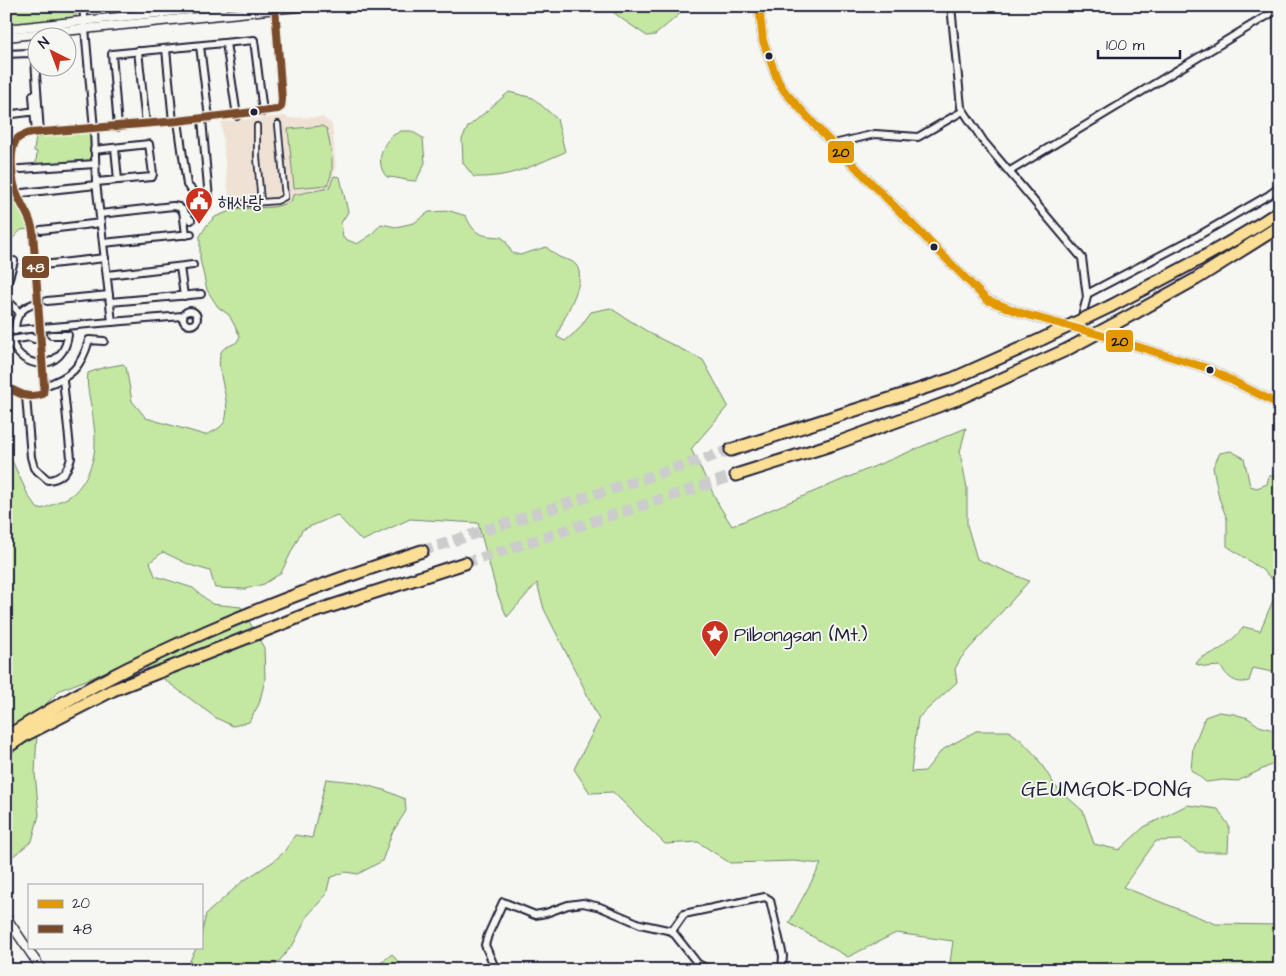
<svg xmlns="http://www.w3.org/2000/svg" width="1286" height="976" viewBox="0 0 1286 976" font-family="'Architects Daughter','Poor Story',sans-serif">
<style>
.built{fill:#efe2d5}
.green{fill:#c4e8a2;stroke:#73856e}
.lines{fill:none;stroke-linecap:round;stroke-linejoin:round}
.motorway-tunnel{stroke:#cccccd;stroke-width:11;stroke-dasharray:11 5.5;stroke-linecap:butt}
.pedestrian-casing{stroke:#22223b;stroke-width:8}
.minor-casing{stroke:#22223b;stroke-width:10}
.tertiary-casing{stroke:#22223b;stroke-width:11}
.motorway-casing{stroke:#22223b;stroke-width:15}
.pedestrian{stroke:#f6f6f2;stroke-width:4.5}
.minor{stroke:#f6f6f2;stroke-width:6}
.tertiary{stroke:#f6f6f2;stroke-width:8}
.motorway{stroke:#fbdf96;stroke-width:11}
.motorway-bridge-casing{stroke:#22223b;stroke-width:15;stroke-linecap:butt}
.motorway-bridge{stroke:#fbdf96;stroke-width:11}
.bus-1-casing{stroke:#f6f6f2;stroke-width:11}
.bus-2-casing{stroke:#f6f6f2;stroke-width:11}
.bus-1{stroke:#e29906;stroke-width:8}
.bus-2{stroke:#7a4b2a;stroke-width:8}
.bus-dot{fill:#22223b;stroke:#f6f6f2;stroke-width:2}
.labels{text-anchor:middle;stroke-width:4;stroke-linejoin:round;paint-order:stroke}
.poi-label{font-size:19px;fill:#22223b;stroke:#f6f6f2;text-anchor:start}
.quarter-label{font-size:21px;letter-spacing:1px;fill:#22223b;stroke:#f6f6f2}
.line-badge{stroke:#f6f6f2;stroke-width:2}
.badge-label{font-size:14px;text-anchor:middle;font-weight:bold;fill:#fff}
.pale-badge-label{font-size:14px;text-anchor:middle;font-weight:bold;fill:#111}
</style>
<rect width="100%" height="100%" fill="#f6f6f2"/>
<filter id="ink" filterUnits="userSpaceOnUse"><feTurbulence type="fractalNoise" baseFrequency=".02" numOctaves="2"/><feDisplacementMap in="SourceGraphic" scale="10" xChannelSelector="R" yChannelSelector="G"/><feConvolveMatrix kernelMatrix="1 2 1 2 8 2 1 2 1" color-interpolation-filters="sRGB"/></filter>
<g filter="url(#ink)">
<!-- built -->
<path class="built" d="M285,116L289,118L322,117L332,124L336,168L329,188L293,195L291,202L288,204L274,207L235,209L230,211L221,122Z"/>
<!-- green -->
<g class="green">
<path d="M6,6H78L76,15L74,19L6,26Z"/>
<path d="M611,6H689L655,35L647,36L622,19L613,12Z"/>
<path d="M509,92L533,98L557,119L565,152C532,166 511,178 474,177L463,163L462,139L468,127Z"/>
<path d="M322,126L327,129C330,148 337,168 327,185L294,188L288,129Z"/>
<path d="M401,131H411L423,138L425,163L416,181C406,181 397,177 387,177C376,166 380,147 391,137C393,135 398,133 401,131Z"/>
<path d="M91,132L92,161L37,167L36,162L37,152L34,151L36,136Z"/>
<path d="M334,176L340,177L348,212L341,223L343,238L357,244L371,235L381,224L396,227L414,223L429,212L450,211L466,216C474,235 481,236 501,237L505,240L512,253L520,255L546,247C550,250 554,254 559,257C565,260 571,259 576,265C589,281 561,319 557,337L565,341L578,330L591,312L610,308L653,335L703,360L728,406L691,449L720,507L732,526L966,428L960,452L967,488V525L977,559L1029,581L961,658L955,669L957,682L918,718L911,772L925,771L942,750L976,731H1009L1021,740L1036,756L1056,787L1083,811L1094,844L1119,850L1144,827L1187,805L1218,809L1229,826L1228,852H1199L1181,840L1156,841L1123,887L1216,924L1280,925V970H949L953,941L896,933L848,957L789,923L821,864L794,861L730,863L698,842L665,844L613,792L590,793L574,769L599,720L584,688L544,609L537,583L507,617L497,593L478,523L410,519L362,541L337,515L302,530L281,573L264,584L245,589L215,588L210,571L190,565L163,552L150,562L155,576L193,588L212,604L241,607L264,648L265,680L259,704L249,722L233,726L216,718L153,671L130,660L94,677L60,690L38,712L35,773L39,815L32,841L12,857L6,856V448L29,497L38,509C46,509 52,504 60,501C72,497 78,490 85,479C98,455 96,437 92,411C90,398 86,387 88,373L102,368L123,364L126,367L132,401L146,418L205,435C210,433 215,431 219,428C239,414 213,372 221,352C223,347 233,345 237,342L240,336L229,315L218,307L207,290L200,259V236L207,225L215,217L235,209L274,207L291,202L293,195L329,188Z"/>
<path d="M10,189L24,213L30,229L21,230L6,245V193Z"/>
<path d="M1231,451L1244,458L1250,486L1257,488L1267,484L1269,476H1280V677L1277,673L1253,668L1249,681C1235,685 1228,677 1220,666L1206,667L1196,664C1200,655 1211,655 1219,650C1229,643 1236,636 1244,627L1260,631L1274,598L1273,580L1261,569L1227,546V519L1219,498L1213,467L1220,453Z"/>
<path d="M1219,712L1234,714L1248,718L1259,726L1280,732V756L1273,764L1238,781L1223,780L1206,782L1191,770L1193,747L1205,717Z"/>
<path d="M326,779L355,782L384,790L405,799L406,811L392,833L382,861L358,874L345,872L330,878L326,895L308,915L294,943L276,965L263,962L262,970H185L197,947H201V936L206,914L243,881L274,861L284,852L295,835L312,838Z"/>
<path d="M392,954L404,970H372Z"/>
</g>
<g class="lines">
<!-- motorway-tunnel -->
<g class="motorway-tunnel">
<path d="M422,551L731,450"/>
<path d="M465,563L736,475"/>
</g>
<defs>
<g id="pedestrian">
<path d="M257,126V157L261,202"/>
<path d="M232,200L236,204L277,201L285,197L278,124"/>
</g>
<g id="minor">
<path d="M83,6L94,129L96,182L112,322"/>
<path d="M951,6L961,107L984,142L1082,258L1087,297L1081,320"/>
<path d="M226,43L237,116"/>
<path d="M200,46L209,118"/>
<path d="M166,49L173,122"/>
<path d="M138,51L146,124"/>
<path d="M6,54L29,53L33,54L35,60L40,133"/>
<path d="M33,95L36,133"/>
<path d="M6,112L13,114L37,111"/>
<path d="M178,121L187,185L206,204L209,199L202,119"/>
<path d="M118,127L112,54L254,40L263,112"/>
<path d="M834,144L875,134L918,137L963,111"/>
<path d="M115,148L118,180"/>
<path d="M94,150L149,144L153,174L152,177L96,182"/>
<path d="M6,170L95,164"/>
<path d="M1010,171L1280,8"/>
<path d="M22,193L96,185"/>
<path d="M183,210L186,235"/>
<path d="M100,214L173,206L179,207L191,220"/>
<path d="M41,230L101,223"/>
<path d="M103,243L191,234"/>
<path d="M43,265L105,258"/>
<path d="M180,267L184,296"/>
<path d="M107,275L193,265"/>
<path d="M6,288L14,261"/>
<path d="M1087,294L1196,237L1269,195L1280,187"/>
<path d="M6,299L19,312"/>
<path d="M47,301L109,295"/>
<path d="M110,302L201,294"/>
<circle cx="190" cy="318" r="7"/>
<path d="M6,331L182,316"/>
<path d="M15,331C15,317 20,309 33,304"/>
<path d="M34,339L30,337L11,340C22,373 64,371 68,335H51"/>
<path d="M6,386C19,394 28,399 43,394L44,386L33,232C31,217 23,209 18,196C12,185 8,150 17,139C21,135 26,134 31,133L178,121L278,109L281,107L282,100L275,7"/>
<path d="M44,386C71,377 81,368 89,340L104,341"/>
<path d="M26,396L31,457L34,468L48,480C62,479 68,470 71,458L63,380"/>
<path d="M672,931L698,964L710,970"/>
<path d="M496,970L485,945L488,935L503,902L535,915L546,913L568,905L583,903L600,907L640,924L672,931L684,914L765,897L770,900L783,956L782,970"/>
</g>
<g id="tertiary">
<path d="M759,6L763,41L778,81L785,92L825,136L987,300L1024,314L1097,334L1207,368L1280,405"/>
<path d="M6,29L224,6"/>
<path d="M6,37L307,6"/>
<path d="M6,917L42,970"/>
</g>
<g id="motorway">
<path d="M1111,306C1168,276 1226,247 1280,211"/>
<path d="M1135,313L1196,279L1280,226"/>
<path d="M731,450L952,379L1042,339"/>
<path d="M736,475L837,443L960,398L1066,350"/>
<path d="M6,737C135,655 277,598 422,551"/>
<path d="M6,748L27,734L113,690L307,614L465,563"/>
</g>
</defs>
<!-- pedestrian casing -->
<use href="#pedestrian" class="pedestrian-casing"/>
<!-- minor casing -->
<use href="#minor" class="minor-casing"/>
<!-- tertiary casing -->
<use href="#tertiary" class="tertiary-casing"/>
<!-- motorway casing -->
<use href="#motorway" class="motorway-casing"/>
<!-- pedestrian -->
<use href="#pedestrian" class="pedestrian"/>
<!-- minor -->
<use href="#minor" class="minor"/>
<!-- tertiary -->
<use href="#tertiary" class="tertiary"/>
<!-- motorway -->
<use href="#motorway" class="motorway"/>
<defs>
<g id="motorway-bridge">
<path d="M1042,339L1111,306"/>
<path d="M1066,350L1135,313"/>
</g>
</defs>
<!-- motorway-bridge casing -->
<use href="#motorway-bridge" class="motorway-bridge-casing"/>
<!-- motorway-bridge -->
<use href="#motorway-bridge" class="motorway-bridge"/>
<defs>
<path id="bus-1" d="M759,6L763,41L778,81L785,92L825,136L987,300L1024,314L1097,334L1207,368L1280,405"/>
<path id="bus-2" d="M6,386C19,394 28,399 43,394L44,386L33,232C31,217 23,209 18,196C12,185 8,150 17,139C21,135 26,134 31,133L178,121L278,109L281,107L282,100L275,6"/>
</defs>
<!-- bus-1 casing -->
<use href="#bus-1" class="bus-1-casing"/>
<!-- bus-2 casing -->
<use href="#bus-2" class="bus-2-casing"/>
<!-- bus-1 -->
<use href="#bus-1" class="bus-1"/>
<!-- bus-2 -->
<use href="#bus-2" class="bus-2"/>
</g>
</g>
<!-- icons -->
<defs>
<symbol id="civic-pin" viewBox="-11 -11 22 30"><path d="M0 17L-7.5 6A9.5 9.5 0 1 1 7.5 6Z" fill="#c8321e" stroke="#f6f6f2"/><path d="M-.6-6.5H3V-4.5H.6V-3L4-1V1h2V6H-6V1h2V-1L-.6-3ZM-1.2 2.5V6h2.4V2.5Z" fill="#fff"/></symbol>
<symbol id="sight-pin" viewBox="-11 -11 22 30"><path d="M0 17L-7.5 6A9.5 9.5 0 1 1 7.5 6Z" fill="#c8321e" stroke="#f6f6f2"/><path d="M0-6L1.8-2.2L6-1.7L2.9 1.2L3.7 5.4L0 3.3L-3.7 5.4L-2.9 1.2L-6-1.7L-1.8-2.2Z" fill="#fff"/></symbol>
</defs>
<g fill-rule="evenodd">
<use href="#civic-pin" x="183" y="185" width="32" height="43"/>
<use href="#sight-pin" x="699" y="618" width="32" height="43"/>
</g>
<!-- markers -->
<g class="bus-dot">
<circle cx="769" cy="56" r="4.5"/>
<circle cx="254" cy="112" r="4.5"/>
<circle cx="934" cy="247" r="4.5"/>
<circle cx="1210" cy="370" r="4.5"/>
</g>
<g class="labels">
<!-- poi labels -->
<g class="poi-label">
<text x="218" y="208">해사랑</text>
<text x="734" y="641">Pilbongsan (Mt.)</text>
</g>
<!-- quarter labels -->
<g class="quarter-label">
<text x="1107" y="796">GEUMGOK-DONG</text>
</g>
</g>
<g class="line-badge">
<rect x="827" y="140" width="28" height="24" rx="5" fill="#e29906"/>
<rect x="21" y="255" width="29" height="24" rx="5" fill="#7a4b2a"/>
<rect x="1105" y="329" width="29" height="24" rx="5" fill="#e29906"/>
</g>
<g class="badge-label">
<text x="35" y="272">48</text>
</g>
<g class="pale-badge-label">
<text x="841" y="157">20</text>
<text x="1120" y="346">20</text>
</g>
<!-- margin -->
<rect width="1286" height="976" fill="none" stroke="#f6f6f2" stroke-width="25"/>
<rect x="12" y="12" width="1261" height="951" fill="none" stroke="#22223b" stroke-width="2" filter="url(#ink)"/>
<!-- legend -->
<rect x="28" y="884" width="175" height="65" fill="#f6f6f2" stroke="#a1a1a9"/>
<rect x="38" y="900" width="25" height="8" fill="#e29906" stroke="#a1a1a9"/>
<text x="72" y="908" font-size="15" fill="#22223b">20</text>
<rect x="38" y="925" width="25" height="8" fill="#7a4b2a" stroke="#a1a1a9"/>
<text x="72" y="934" font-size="15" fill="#22223b">48</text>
<!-- north arrow -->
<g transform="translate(52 52) rotate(318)"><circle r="24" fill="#f6f6f2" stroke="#a1a1a9"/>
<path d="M0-4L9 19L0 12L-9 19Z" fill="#c8321e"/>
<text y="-8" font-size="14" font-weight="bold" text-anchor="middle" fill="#22223b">N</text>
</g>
<!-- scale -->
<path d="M1098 50v8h82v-8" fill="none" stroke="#22223b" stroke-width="2.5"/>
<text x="1106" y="50" font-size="15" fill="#22223b" stroke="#f6f6f2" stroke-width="4" paint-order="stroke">100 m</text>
</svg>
